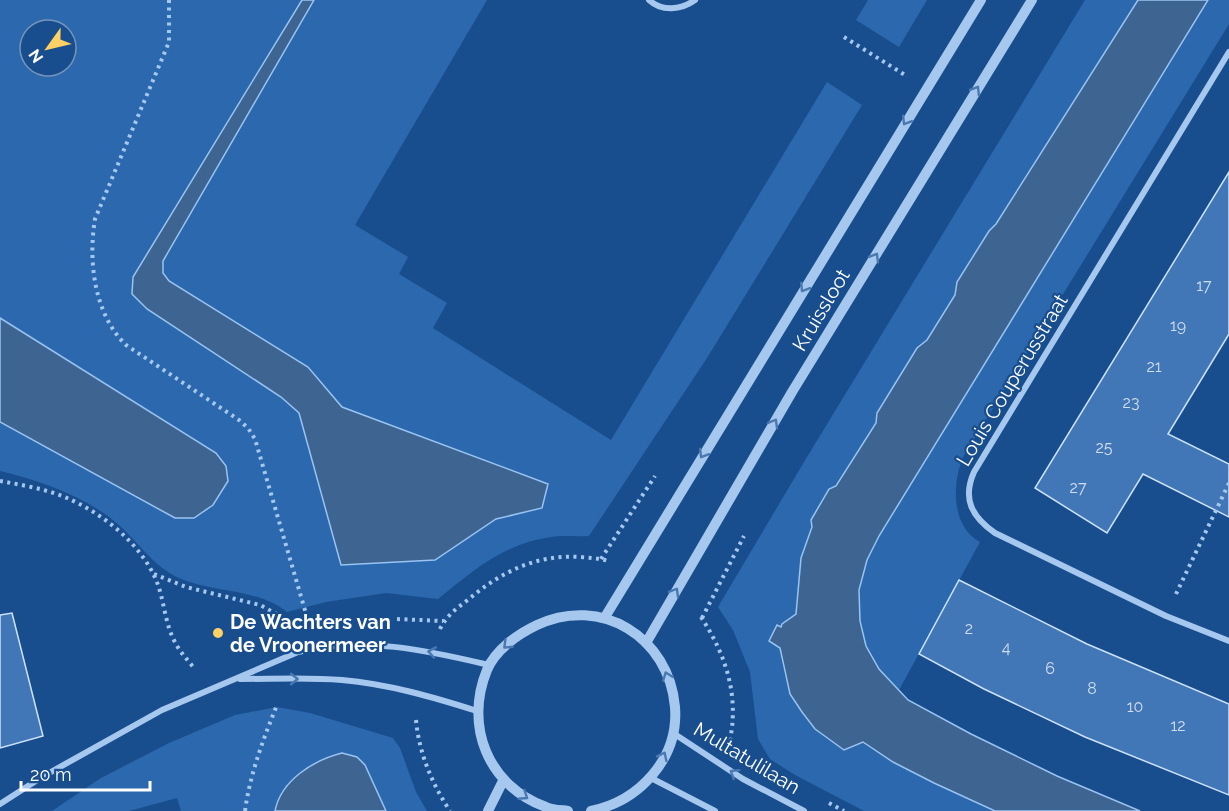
<svg xmlns="http://www.w3.org/2000/svg" width="1229" height="811" viewBox="0 0 1229 811" font-family="Raleway,sans-serif">
<style>
.green{fill:#2c68ad;fill-rule:evenodd}
.water{fill:#3e6492;stroke:#99c3f1;stroke-width:1.5}
.building{fill:#4277b7;stroke:#cce2fa;stroke-width:1.5}
.lines{fill:none;stroke-linecap:round;stroke-linejoin:round}
.path{stroke:#a6c8ee;stroke-width:4;stroke-dasharray:3 4.5;stroke-linecap:butt}
.minor{stroke:#a6c8ee;stroke-width:6}
.tertiary{stroke:#a6c8ee;stroke-width:10}
.oneway{stroke:#4a79b0}
.poi-dot{fill:#ffd064;stroke:#194e8e;stroke-width:2}
.labels{text-anchor:middle;stroke-width:4.5;stroke-linejoin:round;paint-order:stroke}
.number-label{font-size:16px;fill:#d0dded}
.street-label{font-size:20px;fill:#fff;stroke:#194e8e}
.poi-label{font-size:20px;font-weight:bold;fill:#fff;stroke:#194e8e;text-anchor:start}
</style>
<rect width="100%" height="100%" fill="#194e8e"/>
<!-- green -->
<g class="green">
<path d="M0,0H302L133,277C131,290 137,301 147,309L281,397L299,413L308,441L474,532L496,519L542,508L548,485L341,407L308,367L169,281L163,273V262L314,0H487L355,225L408,257L399,274L447,303L433,328L611,440L827,82L862,105L707,358L589,536C576,537 563,535 551,537C503,544 474,570 438,599L386,593L326,602L287,612C257,588 213,593 179,578C154,567 139,543 120,526C90,498 39,480 0,471V422L175,518H194L212,505L216,453L0,318ZM30,30H66V66H30Z"/>
<path d="M868,0H927L899,47L856,20Z"/>
<path d="M1085,0H1138L996,225L989,231L957,282L955,295L927,340L917,348L877,413L876,423L836,486L829,489L811,519L812,527L801,558L796,614L782,624L781,628L777,625C781,664 786,698 814,728C822,736 834,743 844,750L863,742C905,769 949,790 995,811H864L795,775L770,759L758,739L750,672L733,630L718,607L804,462Z"/>
<path d="M1208,0H1229V24L963,457C952,483 951,527 980,542L899,690C892,683 884,677 879,670C856,639 855,596 866,561C869,553 875,544 879,536Z"/>
<path d="M277,707L310,713L393,738L400,748L416,792L427,811H386L365,765L276,804L275,811H181L177,798L129,811H52L101,778L169,743L235,715Z"/>
</g>
<!-- water -->
<g class="water">
<path d="M302,0H314L163,261V273L169,281L308,367L342,407L548,484L542,508L496,519L435,560L341,565L299,413L281,397L147,309L132,294L133,277Z"/>
<path d="M1138,0H1208L879,536L867,560L859,590L860,621L866,646L879,669L908,700L971,734L1057,776L1140,811H995L934,783L893,762L863,742L844,750L815,729L802,712L790,694L780,648L769,641L777,625L781,627L782,624L796,614L801,558L812,527L811,520L829,489L836,486L876,423L877,413L917,348L927,340L955,295L957,282L989,231L996,224Z"/>
<path d="M0,318L216,453L226,466L228,481L213,505L194,518H175L0,422Z"/>
<path d="M342,753L357,757L365,765L386,811H275C281,780 314,760 342,753Z"/>
</g>
<!-- building -->
<g class="building">
<path d="M1229,172V334L1168,434L1229,464V517L1143,474L1107,533L1035,488Z"/>
<path d="M959,580L1087,644L1229,704V795L1085,737L984,689L919,654Z"/>
<path d="M12,613L43,736L0,748V615Z"/>
</g>
<g class="lines">
<!-- path -->
<g class="path">
<path d="M169,0V42L95,219C88,261 94,314 126,345L239,420L248,428L255,439L309,624"/>
<path d="M844,37L905,75"/>
<path d="M0,481C22,485 46,489 67,498C104,514 144,546 158,585C164,602 165,621 173,638C178,650 186,658 194,668"/>
<path d="M601,559L655,476"/>
<path d="M154,574L186,587L260,605L280,616L288,628"/>
<path d="M1176,594L1229,483"/>
<path d="M701,617C726,655 739,695 730,740"/>
<path d="M702,618L744,536"/>
<path d="M397,619L443,621"/>
<path d="M440,629C446,616 457,608 469,599C501,572 537,554 580,557C590,558 599,558 608,561"/>
<path d="M416,720C419,753 432,784 450,811"/>
<path d="M829,803L844,811"/>
<path d="M245,811C250,774 263,740 277,705"/>
</g>
<!-- minor -->
<g class="minor">
<path d="M649,0C662,12 681,10 695,0"/>
<path d="M1229,52L974,472C962,499 972,517 995,533L1166,616L1229,641"/>
<path d="M240,679C273,679 308,677 342,680C388,684 433,697 477,711"/>
<path d="M673,733L743,779L804,811"/>
<path d="M651,778L715,811"/>
<path d="M0,804L42,777L162,710L298,652C362,636 426,650 489,665"/>
</g>
<!-- tertiary -->
<g class="tertiary">
<path d="M605,617L981,0"/>
<path d="M646,643L792,392L1032,0"/>
<path d="M488,811L503,781"/>
<path d="M568,811C561,810 553,810 546,807C488,786 464,726 487,670C495,650 518,634 537,625C601,595 669,637 675,707C679,759 639,801 591,811"/>
</g>
</g>
<!-- one-way arrows -->
<defs><path id="oneway-chevron" d="M-2-3.5L2.5 0L-2 3.5" fill="none" stroke-width="1.6" stroke-linecap="round" stroke-linejoin="round" transform="scale(1.5)"/></defs>
<g class="oneway">
<use href="#oneway-chevron" transform="translate(976 90) rotate(-58)"/>
<use href="#oneway-chevron" transform="translate(906 121) rotate(122)"/>
<use href="#oneway-chevron" transform="translate(875 257) rotate(-59)"/>
<use href="#oneway-chevron" transform="translate(804 288) rotate(122)"/>
<use href="#oneway-chevron" transform="translate(774 423) rotate(-60)"/>
<use href="#oneway-chevron" transform="translate(703 454) rotate(121)"/>
<use href="#oneway-chevron" transform="translate(675 592) rotate(-60)"/>
<use href="#oneway-chevron" transform="translate(507 645) rotate(136)"/>
<use href="#oneway-chevron" transform="translate(432 652) rotate(-170)"/>
<use href="#oneway-chevron" transform="translate(667 676) rotate(-111)"/>
<use href="#oneway-chevron" transform="translate(294 679)"/>
<use href="#oneway-chevron" transform="translate(663 756) rotate(-64)"/>
<use href="#oneway-chevron" transform="translate(734 773) rotate(-148)"/>
<use href="#oneway-chevron" transform="translate(524 796) rotate(33)"/>
</g>
<!-- markers -->
<circle class="poi-dot" cx="218" cy="633" r="6"/>
<g class="labels">
<!-- number labels -->
<g class="number-label">
<text x="1204" y="291">17</text>
<text x="1178" y="331">19</text>
<text x="1154" y="372">21</text>
<text x="1131" y="408">23</text>
<text x="1104" y="453">25</text>
<text x="1078" y="493">27</text>
<text x="969" y="634">2</text>
<text x="1006" y="653">4</text>
<text x="1050" y="674">6</text>
<text x="1092" y="694">8</text>
<text x="1135" y="712">10</text>
<text x="1178" y="731">12</text>
</g>
<!-- street labels -->
<g class="street-label">
<text transform="translate(821 310) rotate(-59)" y="7">Kruissloot</text>
<text transform="translate(1012 380) rotate(-59)" y="7">Louis Couperusstraat</text>
<text transform="translate(747 758) rotate(31)" y="7">Multatulilaan</text>
</g>
<!-- poi labels -->
<g class="poi-label">
<text x="230" y="629">De Wachters van<tspan x="230" dy="23">de Vroonermeer</tspan></text>
</g>
</g>
<!-- north arrow -->
<g transform="translate(48 48) rotate(236)"><circle r="28" fill="#194e8e" stroke="#7595bb" stroke-width="1.5"/>
<path d="M0-4.5L10 22L0 15L-10 22Z" fill="#ffd064"/>
<text y="-9" font-size="16" font-weight="bold" text-anchor="middle" fill="#ffffff">N</text>
</g>
<!-- scale -->
<path d="M21 781v9h129v-9" fill="none" stroke="#ffffff" stroke-width="3"/>
<text x="30" y="781" font-size="18" fill="#ffffff" stroke="#194e8e" stroke-width="4.5" paint-order="stroke">20 m</text>
</svg>
